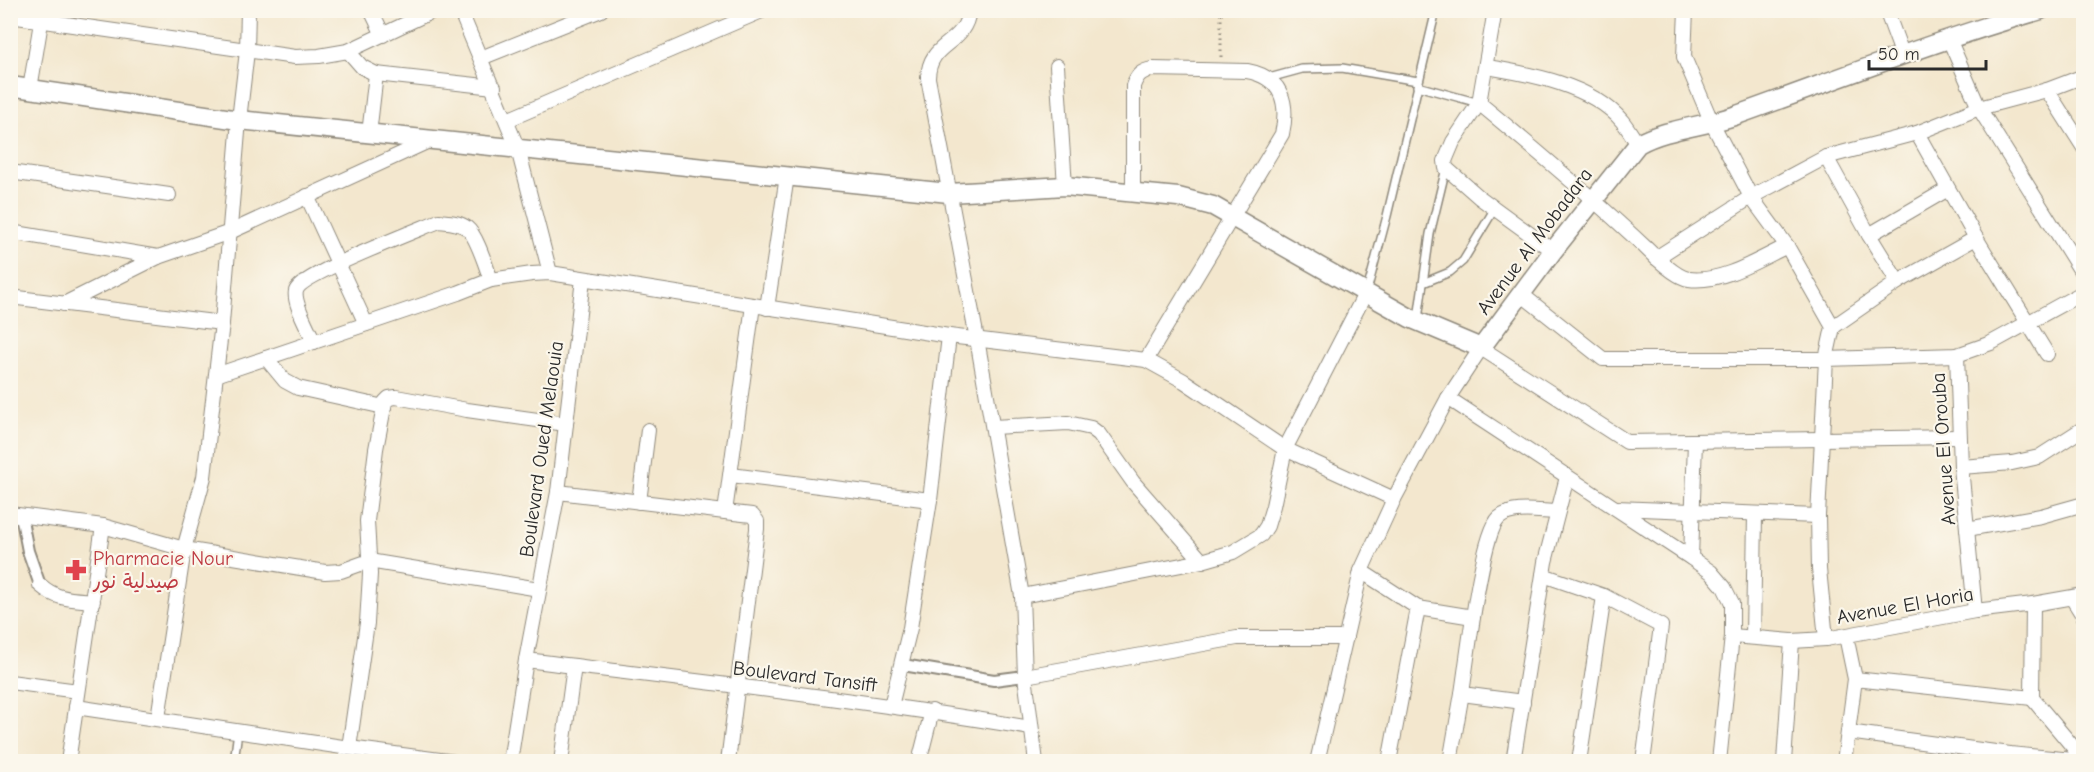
<svg xmlns="http://www.w3.org/2000/svg" width="2094" height="772" viewBox="0 0 2094 772" font-family="'Comic Neue','Playpen Sans Arabic',sans-serif">
<style>
.lines{fill:none;stroke-linecap:round;stroke-linejoin:round}
.service-casing{stroke:#8f897c;stroke-width:10}
.pedestrian-casing{stroke:#8f897c;stroke-width:14}
.minor-casing{stroke:#8f897c;stroke-width:16}
.tertiary-casing{stroke:#8f897c;stroke-width:21}
.path{stroke:#8f897c;stroke-width:3;stroke-dasharray:1.5 4.5;stroke-linecap:butt}
.service{stroke:#fff;stroke-width:7}
.pedestrian{stroke:#fff;stroke-width:10}
.minor{stroke:#fff;stroke-width:14}
.tertiary{stroke:#fff;stroke-width:18}
.labels{text-anchor:middle;stroke-width:4.5;stroke-linejoin:round;paint-order:stroke}
.street-label{font-size:20px;fill:#2b2b2b;stroke:#fbf7ec}
.health-label{font-size:20px;fill:#be3a42;stroke:#fbf7ec;text-anchor:start}
</style>
<rect width="100%" height="100%" fill="#fbf7ec"/>
<filter id="ink" filterUnits="userSpaceOnUse"><feTurbulence type="fractalNoise" baseFrequency=".0167" numOctaves="2"/><feDisplacementMap in="SourceGraphic" scale="12" xChannelSelector="R" yChannelSelector="G"/><feConvolveMatrix kernelMatrix="1 2 1 2 8 2 1 2 1" color-interpolation-filters="sRGB"/></filter>
<filter id="wash" filterUnits="userSpaceOnUse"><feTurbulence type="fractalNoise" baseFrequency=".008" numOctaves="4" result="noise"/><feDisplacementMap in="SourceGraphic" scale="24" xChannelSelector="R" yChannelSelector="G"/><feGaussianBlur stdDeviation="1.35" result="paint"/><feColorMatrix in="noise" values="0 0 0 0 0 0 0 0 0 0 0 0 0 0 0 0 0 1.4 0 .05"/><feComposite in="paint" operator="in"/></filter>
<g filter="url(#wash)">
<rect width="100%" height="100%" fill="#f3e7ce"/>
</g>
<g filter="url(#ink)">
<g class="lines">
<defs>
<g id="service">
<path d="M1269,78L1302,69L1342,68L1418,81"/>
<path d="M1417,86L1479,103"/>
<path d="M1423,283L1450,272L1463,261L1495,208"/>
<path d="M1367,291L1387,216L1436,10"/>
<path d="M1418,319L1430,234L1446,168"/>
<path d="M234,762L238,731"/>
</g>
<g id="pedestrian">
<path d="M21,515L28,551L40,585"/>
<path d="M903,665L994,680L1025,676"/>
</g>
<g id="minor">
<path d="M371,10L383,35"/>
<path d="M460,10L518,149L550,273"/>
<path d="M969,10C965,47 929,40 928,78L977,339L1022,596L1025,676L1036,762"/>
<path d="M1495,10L1479,103L1453,142L1445,161L1446,168L1479,197L1553,251"/>
<path d="M1686,10L1684,57L1712,123L1751,197L1787,246L1833,327L1826,359L1818,516L1819,569L1826,639"/>
<path d="M1886,10L1903,56"/>
<path d="M10,16L295,57L319,56L348,51L435,10"/>
<path d="M1949,39L1979,108L2084,276"/>
<path d="M348,51L362,67L376,74L494,87"/>
<path d="M481,58L601,10"/>
<path d="M1057,66L1065,186"/>
<path d="M1487,67C1530,74 1592,85 1622,121C1628,128 1632,136 1638,144"/>
<path d="M30,89L43,10"/>
<path d="M2047,90L2084,148"/>
<path d="M1479,103C1536,150 1592,197 1645,247C1654,256 1677,278 1689,279C1722,283 1758,260 1787,246"/>
<path d="M507,120L764,10"/>
<path d="M1917,133L1976,238L2047,354"/>
<path d="M369,134L376,74"/>
<path d="M1826,157L1869,235L1898,282"/>
<path d="M10,172L169,195"/>
<path d="M1133,192V86C1137,75 1141,71 1153,69L1247,71C1282,77 1289,103 1282,134L1146,360"/>
<path d="M307,196L366,324"/>
<path d="M10,232L158,257"/>
<path d="M1869,235L1948,189"/>
<path d="M1656,258L1751,197L1826,157L1917,133L1979,108L2047,90L2084,76"/>
<path d="M1521,294L1603,359H1826L1957,355L1991,343L2084,292"/>
<path d="M10,297L222,323"/>
<path d="M64,304L158,257L230,232L429,141"/>
<path d="M767,308L787,176"/>
<path d="M1833,327L1898,282L1976,238"/>
<path d="M314,342C309,329 293,303 296,291C300,275 418,230 439,221C448,222 459,222 467,228C477,236 486,267 491,280"/>
<path d="M1957,355L1961,467L1975,611"/>
<path d="M266,358L285,381L298,388L384,407"/>
<path d="M216,375L458,293L491,280L532,274L550,273L949,336L1146,360L1184,381L1285,449L1394,499"/>
<path d="M1448,398L1691,558L1711,572L1724,587L1732,603V636L1719,762"/>
<path d="M993,427L1068,423L1091,428L1099,434L1133,482L1202,561"/>
<path d="M1961,467L2012,463L2039,457L2084,428"/>
<path d="M731,475L930,500"/>
<path d="M558,492L725,512L753,305"/>
<path d="M639,502L648,430"/>
<path d="M1616,508L1818,516"/>
<path d="M725,512L752,515L757,521V529L728,762"/>
<path d="M10,514L103,526L184,549L325,572L341,571L369,561L539,589"/>
<path d="M1967,529L2041,516L2084,504"/>
<path d="M1691,558L1695,441"/>
<path d="M1361,571L1418,608L1473,617"/>
<path d="M1543,575L1604,596L1661,626L1643,762"/>
<path d="M40,585C57,600 71,599 93,601"/>
<path d="M1022,596L1202,561L1233,552L1261,535L1267,526L1273,506L1285,449L1366,292"/>
<path d="M2072,598L2084,617"/>
<path d="M2033,604L2032,698L2084,760"/>
<path d="M1732,636L1792,641L1826,639L1975,611L2033,604L2084,595"/>
<path d="M1753,637L1755,515"/>
<path d="M526,660C695,681 864,700 1031,728"/>
<path d="M1025,676L1237,638H1346"/>
<path d="M1855,679L2032,698"/>
<path d="M10,682L78,691"/>
<path d="M1462,694L1523,702"/>
<path d="M891,706L910,628L930,500L949,336"/>
<path d="M76,707L349,748L455,762"/>
<path d="M158,718L184,549L204,477L222,323L239,120L247,51L248,10"/>
<path d="M1848,732L2010,754L2084,761"/>
<path d="M349,748L367,623L370,574L367,521L376,449L385,402L389,398L396,397L467,410L566,424"/>
<path d="M68,762L103,526"/>
<path d="M510,762L526,660L558,492L583,279"/>
<path d="M561,762L574,666"/>
<path d="M919,762L932,711"/>
<path d="M1317,762L1361,571L1394,499L1448,398L1481,348L1627,442L1959,437"/>
<path d="M1389,762L1418,608"/>
<path d="M1450,762C1454,739 1458,716 1462,693C1467,663 1481,535 1499,518C1513,506 1540,512 1557,512"/>
<path d="M1513,762L1545,562L1567,477"/>
<path d="M1579,762L1604,596"/>
<path d="M1784,762L1792,641"/>
<path d="M1844,762L1855,679L1846,636"/>
</g>
<path id="tertiary" d="M10,86L239,120L949,193L1065,186L1178,197L1213,206L1410,318L1481,348L1553,251L1638,144C1667,128 1702,127 1734,116C1835,80 1937,40 2041,10"/>
</defs>
<!-- service casing -->
<use href="#service" class="service-casing"/>
<!-- pedestrian casing -->
<use href="#pedestrian" class="pedestrian-casing"/>
<!-- minor casing -->
<use href="#minor" class="minor-casing"/>
<!-- tertiary casing -->
<use href="#tertiary" class="tertiary-casing"/>
<!-- path -->
<path class="path" d="M1221,57V10"/>
<!-- service -->
<use href="#service" class="service"/>
<!-- pedestrian -->
<use href="#pedestrian" class="pedestrian"/>
<!-- minor -->
<use href="#minor" class="minor"/>
<!-- tertiary -->
<use href="#tertiary" class="tertiary"/>
</g>
</g>
<!-- icons -->
<defs>
<symbol id="pharmacy-bare" viewBox="-9 -9 18 18"><path d="M-2-6h4v4h4v4h-4v4h-4v-4h-4v-4h4Z" fill="#e0444e" stroke="#fbf7ec" stroke-width="2.5" paint-order="stroke"/></symbol>
</defs>
<g fill-rule="evenodd">
<use href="#pharmacy-bare" x="61" y="555" width="30" height="30"/>
</g>
<g class="labels">
<!-- street labels -->
<g class="street-label">
<text transform="translate(1534 241) rotate(-53)" y="7">Avenue Al Mobadara</text>
<text transform="translate(541 449) rotate(-82)" y="7">Boulevard Oued Melaouia</text>
<text transform="translate(1943 449) rotate(-94)" y="7">Avenue El Orouba</text>
<text transform="translate(1905 605) rotate(-10)" y="7">Avenue El Horia</text>
<text transform="translate(805 676) rotate(7)" y="7">Boulevard Tansift</text>
</g>
<!-- health labels -->
<g class="health-label">
<text x="93" y="565">Pharmacie Nour<tspan x="93" dy="23">صيدلية نور</tspan></text>
</g>
</g>
<!-- margin -->
<rect width="2094" height="772" fill="none" stroke="#fbf7ec" stroke-width="36"/>
<!-- scale -->
<path d="M1869 60v9h117v-9" fill="none" stroke="#2b2b2b" stroke-width="3"/>
<text x="1878" y="60" font-size="18" fill="#2b2b2b" stroke="#fbf7ec" stroke-width="4.5" paint-order="stroke">50 m</text>
</svg>
